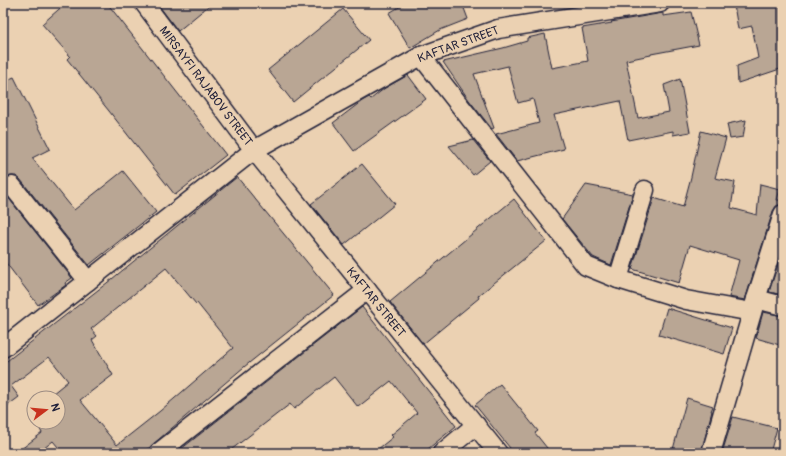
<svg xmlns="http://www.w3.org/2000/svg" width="786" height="456" viewBox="0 0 786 456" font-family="Pangolin,sans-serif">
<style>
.building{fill:#b9a694;stroke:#22223b;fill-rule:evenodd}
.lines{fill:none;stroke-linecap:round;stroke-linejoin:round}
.minor-casing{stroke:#22223b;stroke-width:21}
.minor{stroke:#ebd1b2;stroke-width:18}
.labels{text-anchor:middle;stroke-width:4;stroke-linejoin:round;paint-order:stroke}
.street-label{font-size:12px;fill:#22223b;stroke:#ebd1b2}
</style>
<rect width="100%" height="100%" fill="#ebd1b2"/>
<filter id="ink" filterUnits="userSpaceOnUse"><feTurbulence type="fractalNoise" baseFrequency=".025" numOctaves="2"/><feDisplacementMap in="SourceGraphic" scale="8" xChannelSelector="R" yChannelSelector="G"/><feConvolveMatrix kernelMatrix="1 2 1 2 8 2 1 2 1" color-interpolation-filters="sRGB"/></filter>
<g filter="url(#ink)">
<!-- building -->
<g class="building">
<path d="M66,3H107L226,155L175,195L109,111L67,59L70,56L42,24Z"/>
<path d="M157,3H212L178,31Z"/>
<path d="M406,3H462L468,19L440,30L410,48L389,13Z"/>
<path d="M746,3H783V68L738,83L737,66L758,58L752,26L738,29L734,5Z"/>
<path d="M343,9L369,40L293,102L268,70Z"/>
<path d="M691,12L699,45L651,54V55L626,60L638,118L669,112L664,85L680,79L690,132L673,135V131L628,140L620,101L554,115L564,149L517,161L496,134L539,123L533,99L518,103L508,66L474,74L494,128L492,129L469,100L443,62L503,48L527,41V38L545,34L552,68L588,61L582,28L612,23L611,22L663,13V16Z"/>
<path d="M408,75L426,99L354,151L333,123L362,101L369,97L371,99L385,88Z"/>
<path d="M14,77L50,149L32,158L74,210L123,171L156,212L89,265L20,179L16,176H11L6,178L3,181V82Z"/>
<path d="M746,120L743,137L730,139L727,124Z"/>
<path d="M701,131L726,138L715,178L735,182L731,208L757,215L760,184L780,189L777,200H783V204L776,206L773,211L745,300L729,297L739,260L690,245L679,283L632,269L654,198L683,207L691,177Z"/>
<path d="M473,140L490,161L473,175L449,146Z"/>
<path d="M362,164L395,204L344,245L311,204Z"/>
<path d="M237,177L334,295L244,367L152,445L148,449V453H63L53,441L38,453H16L42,433L36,422H58V398H47L68,381L49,357L11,386L19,397L3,409V364L112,279ZM166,268L196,304L197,303L233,348L160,411L117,445L80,400L113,375L92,340L97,336L91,329Z"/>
<path d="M586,185L633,194L611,265L593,257L562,219Z"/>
<path d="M3,191L72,278L65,283L66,285L38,305L3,259Z"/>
<path d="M514,199L546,241L478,296L479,298L423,344L390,302Z"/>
<path d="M783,249V295L769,292Z"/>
<path d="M362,307L456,426L423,453H373L393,437L391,435L417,413L391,381L358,407L334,377L294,409L290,404L227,453H176Z"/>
<path d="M667,308L732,328L724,354L659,335Z"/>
<path d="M763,312L783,316V346L756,338Z"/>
<path d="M500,384L538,431L535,433L551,453H514L475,405Z"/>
<path d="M687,398L713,406L711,411H712L701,453H672Z"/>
<path d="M733,417L777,428L770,453H722Z"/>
</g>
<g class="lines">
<defs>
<g id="minor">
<path d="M144,3L254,150L498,453"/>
<path d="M421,56L586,266L618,279L686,300L752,312"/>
<path d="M12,186L88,281"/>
<path d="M618,279L645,190"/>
<path d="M756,299L783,306"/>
<path d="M3,348L254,150L421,56L498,29L660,3"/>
<path d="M158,453L367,290"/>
<path d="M442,453L476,425"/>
<path d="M711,453L756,299L783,214"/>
</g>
</defs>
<!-- minor casing -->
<use href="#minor" class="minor-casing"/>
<!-- minor -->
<use href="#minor" class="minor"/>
</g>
</g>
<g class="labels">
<!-- street labels -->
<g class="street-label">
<text transform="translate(458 44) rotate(-20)" y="4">KAFTAR STREET</text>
<text transform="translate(206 86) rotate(53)" y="4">MIRSAYFI RAJABOV STREET</text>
<text transform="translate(376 302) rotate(51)" y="4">KAFTAR STREET</text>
</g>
</g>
<!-- margin -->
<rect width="786" height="456" fill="none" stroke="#ebd1b2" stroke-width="16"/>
<rect x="8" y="8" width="770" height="440" fill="none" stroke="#22223b" stroke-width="1.5" filter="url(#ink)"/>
<!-- north arrow -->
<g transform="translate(46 410) rotate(74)"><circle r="19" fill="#ebd1b2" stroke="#9b8b82"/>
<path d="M0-3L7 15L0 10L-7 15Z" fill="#c8321e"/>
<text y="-6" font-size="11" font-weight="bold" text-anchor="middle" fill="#22223b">N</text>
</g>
</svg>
